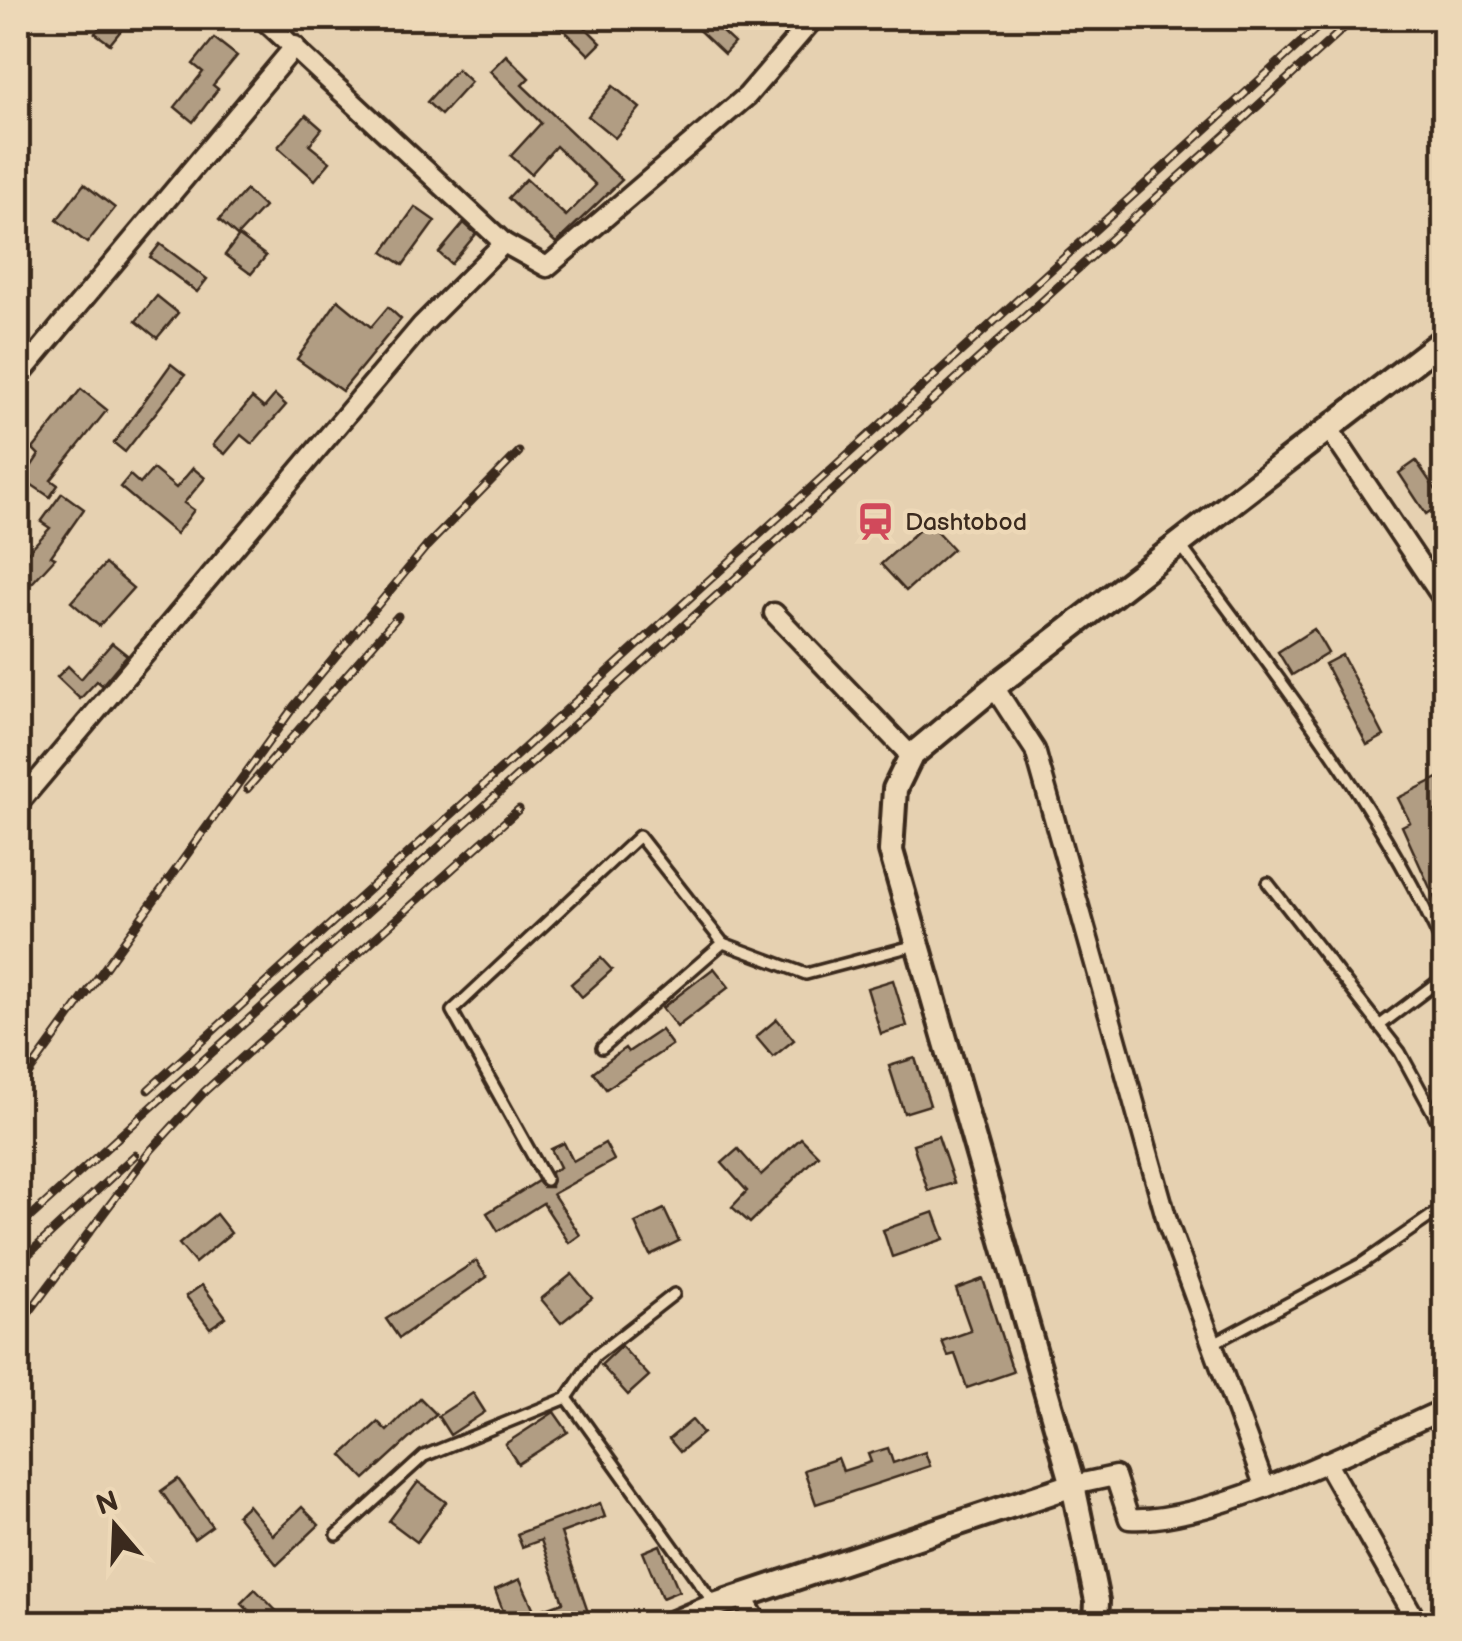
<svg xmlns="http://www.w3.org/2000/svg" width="1462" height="1641" viewBox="0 0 1462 1641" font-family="'Balsamiq Sans',sans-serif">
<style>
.building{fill:#b19d83;stroke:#3b2a1e;stroke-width:2.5}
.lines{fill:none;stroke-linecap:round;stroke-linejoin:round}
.service-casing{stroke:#3b2a1e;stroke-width:16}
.minor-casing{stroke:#3b2a1e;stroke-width:25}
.tertiary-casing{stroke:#3b2a1e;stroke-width:30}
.service{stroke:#edd8b7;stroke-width:9}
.minor{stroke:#edd8b7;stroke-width:18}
.tertiary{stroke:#edd8b7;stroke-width:22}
.rail-casing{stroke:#3b2a1e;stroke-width:9}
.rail{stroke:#edd8b7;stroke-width:5;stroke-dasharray:15;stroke-linecap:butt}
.labels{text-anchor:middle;stroke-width:9;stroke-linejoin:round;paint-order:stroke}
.poi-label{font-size:25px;fill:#3b2a1e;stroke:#edd8b7;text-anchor:start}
</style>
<rect width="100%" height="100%" fill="#e6d1b1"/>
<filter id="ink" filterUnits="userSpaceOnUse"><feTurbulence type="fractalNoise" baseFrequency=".01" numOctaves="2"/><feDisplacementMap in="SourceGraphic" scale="20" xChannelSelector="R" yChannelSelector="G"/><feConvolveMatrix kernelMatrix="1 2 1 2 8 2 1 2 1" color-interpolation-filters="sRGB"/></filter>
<g filter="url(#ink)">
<!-- building -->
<g class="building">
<path d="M107,18H131L110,44L95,33Z"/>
<path d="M552,18H576L601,43L589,55Z"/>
<path d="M686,18H707L734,43L724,54Z"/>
<path d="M214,38L237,56L213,85L218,89L193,122L175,107L203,72L193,64Z"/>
<path d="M506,55L529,78L522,85L622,180L556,243L508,198L526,179L566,216L596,185L556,146L531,174L511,156L541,123L490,71Z"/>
<path d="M457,69L471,82L441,115L427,102Z"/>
<path d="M613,86L640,108L615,138L588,116Z"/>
<path d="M306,115L322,129L309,145L330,162L315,180L278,147Z"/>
<path d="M84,184L115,208L87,243L57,220Z"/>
<path d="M246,190L264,207L237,236L219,220Z"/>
<path d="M415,207L435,221L403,265L383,252Z"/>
<path d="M464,223L476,234L451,264L439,253Z"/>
<path d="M239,236L266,256L251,274L225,255Z"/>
<path d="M160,244L207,279L197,292L150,257Z"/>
<path d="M157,296L178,313L157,338L136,321Z"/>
<path d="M338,300L371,327L388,307L401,319L342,391L297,359Z"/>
<path d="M171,364L185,375L125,452L114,443Z"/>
<path d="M81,389L107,410L51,480L58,485L50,497L23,479L39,455L33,449Z"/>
<path d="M275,395L286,405L252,444L241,435L225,454L213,445L252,398L264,408Z"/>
<path d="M1416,461L1444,502L1426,514L1399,473Z"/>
<path d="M193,468L205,478L184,503L194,510L176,534L120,487L130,475L140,484L153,469L176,488Z"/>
<path d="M62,493L84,509L51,556L55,558L32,583L18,570V563L50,528L41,522Z"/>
<path d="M928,522L953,549L906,591L881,564Z"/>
<path d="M105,564L133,588L99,626L71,602Z"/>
<path d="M1314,629L1328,653L1292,675L1278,652Z"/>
<path d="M112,643L127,655L102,685L97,681L80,699L57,677L68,666L81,679Z"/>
<path d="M1342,655L1384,736L1367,745L1325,664Z"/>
<path d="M1444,775V807L1435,811L1444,832V919L1402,826L1410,822L1398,798Z"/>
<path d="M601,958L612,970L582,997L571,984Z"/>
<path d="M714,968L729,987L677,1027L662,1008Z"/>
<path d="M893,980L907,1026L881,1034L867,988Z"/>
<path d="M777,1019L794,1040L773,1057L756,1037Z"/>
<path d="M661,1030L672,1045L606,1089L593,1072L625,1048L628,1052Z"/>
<path d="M915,1058L930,1105L904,1113L889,1066Z"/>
<path d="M938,1136L954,1183L928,1191L913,1144Z"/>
<path d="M801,1138L818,1155L750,1223L732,1207L747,1191L722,1163L738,1149L761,1175Z"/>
<path d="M564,1143L573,1161L605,1143L614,1160L553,1194L580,1235L569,1243L543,1203L498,1231L487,1213L538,1181L543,1187H551V1172L560,1167L551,1149Z"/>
<path d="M664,1209L679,1241L650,1255L635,1223Z"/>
<path d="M934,1212L944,1239L892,1257L883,1230Z"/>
<path d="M216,1214L231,1233L195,1263L179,1244Z"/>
<path d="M476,1261L487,1277L399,1338L386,1319Z"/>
<path d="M572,1274L592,1298L561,1323L541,1299Z"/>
<path d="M983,1279L1013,1372L967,1388L955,1354L948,1356L942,1341L971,1331L956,1289Z"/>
<path d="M202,1285L226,1317L210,1328L186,1296Z"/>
<path d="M621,1346L649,1376L628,1395L601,1365Z"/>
<path d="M473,1393L485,1412L450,1435L438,1416Z"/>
<path d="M420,1398L436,1414L365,1479L342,1455L378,1422L387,1431Z"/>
<path d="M554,1412L568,1432L518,1464L505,1444Z"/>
<path d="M692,1420L703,1433L680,1452L669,1439Z"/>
<path d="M888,1448L893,1463L925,1452L930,1466L816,1504L804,1470L838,1458L843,1471L871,1462L868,1454Z"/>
<path d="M178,1479L212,1526L194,1539L161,1491Z"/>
<path d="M418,1482L446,1502L417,1542L389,1521Z"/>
<path d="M600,1503L605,1517L561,1533L592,1624H508L495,1590L520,1579L535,1612L563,1602L541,1540L522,1547L517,1534Z"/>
<path d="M248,1505L273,1535L302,1507L319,1525L277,1565L237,1515Z"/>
<path d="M660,1545L679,1591L662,1598L643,1552Z"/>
<path d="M255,1589L289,1624H262L241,1603Z"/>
</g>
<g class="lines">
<defs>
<g id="service">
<path d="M1181,546C1275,674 1379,804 1444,949"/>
<path d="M1268,883L1400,1052L1444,1133"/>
<path d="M1379,1026L1444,977"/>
<path d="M602,1048L723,943L806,974L916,945"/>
<path d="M546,1180L452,1011L639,836L723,943"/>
<path d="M1212,1344L1363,1263L1444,1207"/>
<path d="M567,1398L595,1356L674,1294"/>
<path d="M337,1535L424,1456L567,1398L713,1602"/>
</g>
<g id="minor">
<path d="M262,18L504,243L547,267L747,96L814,18"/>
<path d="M18,377L295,46"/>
<path d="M1329,429L1444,600"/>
<path d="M774,613L911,756"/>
<path d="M994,687L1035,750L1168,1224L1264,1485"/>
<path d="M18,804L422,325L504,243"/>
<path d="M1326,1462L1418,1624"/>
<path d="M1073,1485L1115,1476L1129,1519C1206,1525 1371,1442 1444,1409"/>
<path d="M742,1596L758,1624"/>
</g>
<g id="tertiary">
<path d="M671,1624L715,1605L1073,1485"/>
<path d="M1096,1624L1097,1601L1073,1485L891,851L895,789L911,756L994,687L1444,339"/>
</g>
</defs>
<!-- service casing -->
<use href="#service" class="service-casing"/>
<!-- minor casing -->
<use href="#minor" class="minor-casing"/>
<!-- tertiary casing -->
<use href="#tertiary" class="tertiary-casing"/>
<!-- service -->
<use href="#service" class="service"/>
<!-- minor -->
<use href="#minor" class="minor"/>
<!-- tertiary -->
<use href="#tertiary" class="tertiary"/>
<defs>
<g id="rail">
<path d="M247,789L398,616"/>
<path d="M18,1088L295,705L426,547L519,452"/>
<path d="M148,1090L1328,18"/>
<path d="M18,1228L1355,18"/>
<path d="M18,1264L135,1155"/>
<path d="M18,1327L151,1150L205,1091L519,809"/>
</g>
</defs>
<!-- rail casing -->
<use href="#rail" class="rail-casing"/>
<!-- rail -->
<use href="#rail" class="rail"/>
</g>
</g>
<!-- icons -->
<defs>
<symbol id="station-bare" viewBox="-9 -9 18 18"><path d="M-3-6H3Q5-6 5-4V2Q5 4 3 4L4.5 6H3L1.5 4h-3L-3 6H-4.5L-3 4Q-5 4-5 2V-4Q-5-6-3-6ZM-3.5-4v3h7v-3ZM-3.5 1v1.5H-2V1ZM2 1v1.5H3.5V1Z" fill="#d1495b" stroke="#edd8b7" stroke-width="2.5" paint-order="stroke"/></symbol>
</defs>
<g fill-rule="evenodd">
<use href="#station-bare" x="848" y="494" width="55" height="55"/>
</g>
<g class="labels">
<!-- poi labels -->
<g class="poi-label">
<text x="905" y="530">Dashtobod</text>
</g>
</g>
<!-- margin -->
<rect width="1462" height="1641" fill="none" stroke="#edd8b7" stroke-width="60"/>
<rect x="30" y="30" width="1402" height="1581" fill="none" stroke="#3b2a1e" stroke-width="4" filter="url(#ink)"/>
<!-- north arrow -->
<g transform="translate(115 1526) rotate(341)" stroke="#edd8b7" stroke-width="8" paint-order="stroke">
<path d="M0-8L18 38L0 25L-18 38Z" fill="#3b2a1e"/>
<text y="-15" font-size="28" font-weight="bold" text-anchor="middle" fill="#3b2a1e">N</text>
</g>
</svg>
